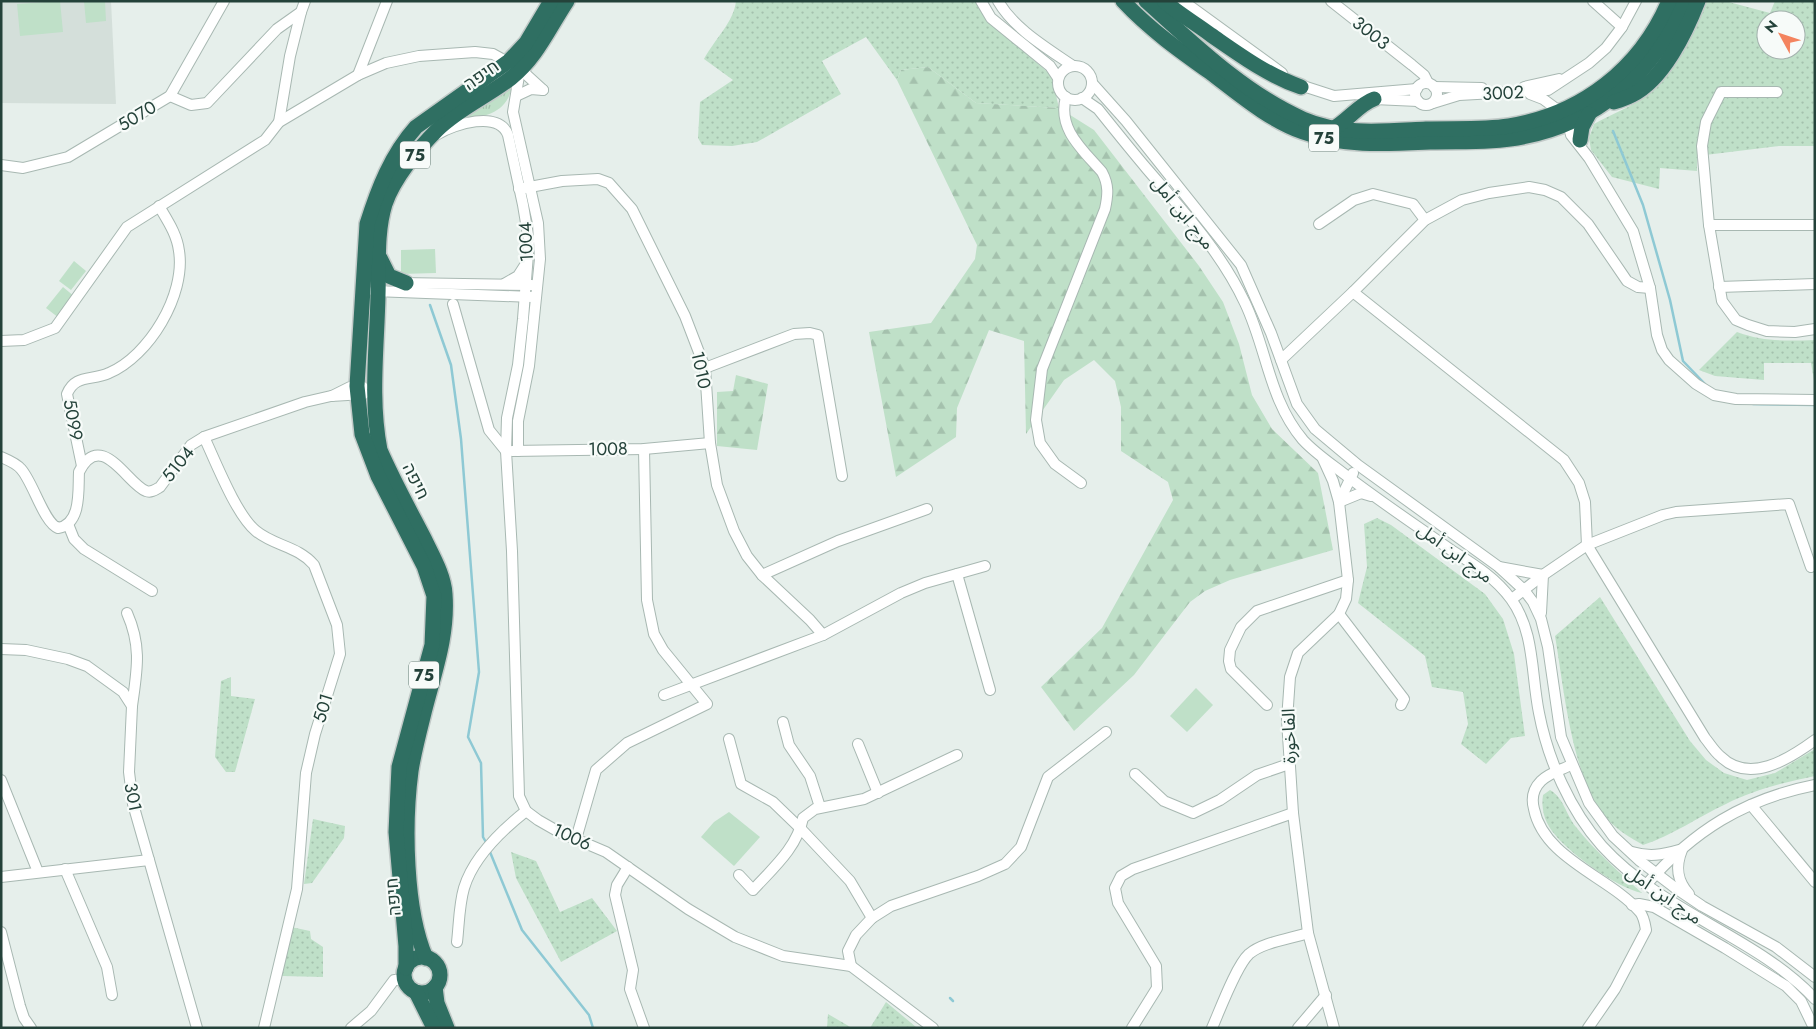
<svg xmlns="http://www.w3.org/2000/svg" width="1816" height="1029" viewBox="0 0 1816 1029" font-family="Jost,'Noto Sans Arabic',Heebo,sans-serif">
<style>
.built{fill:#d4dfda}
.grass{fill:url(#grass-dots);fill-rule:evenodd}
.forest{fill:url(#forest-firs)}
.park{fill:url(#park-tufts)}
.garden{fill:#bfe0c8}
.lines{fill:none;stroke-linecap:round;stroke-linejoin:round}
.stream{stroke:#8ec9d4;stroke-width:2.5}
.minor-casing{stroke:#a8b8b2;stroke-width:12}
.highway-casing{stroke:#c2cac8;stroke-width:18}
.minor{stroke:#fff;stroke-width:10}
.highway{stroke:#2f6f62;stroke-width:15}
.labels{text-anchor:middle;stroke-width:4.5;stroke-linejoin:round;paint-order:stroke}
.shield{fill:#f7fbf9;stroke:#637a73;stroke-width:1}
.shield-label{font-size:16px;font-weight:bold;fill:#24423a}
.street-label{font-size:18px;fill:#24423a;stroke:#f7fbf9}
</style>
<defs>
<pattern id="grass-dots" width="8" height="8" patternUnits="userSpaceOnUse" patternTransform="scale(1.25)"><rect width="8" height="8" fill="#bfe0c8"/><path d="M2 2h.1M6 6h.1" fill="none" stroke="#a4c1ad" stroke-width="1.8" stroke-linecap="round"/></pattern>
<pattern id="forest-firs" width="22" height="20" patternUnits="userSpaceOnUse" patternTransform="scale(1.25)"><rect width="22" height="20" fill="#bfe0c8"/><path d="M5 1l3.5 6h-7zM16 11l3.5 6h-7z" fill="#a4c1ad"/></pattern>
<pattern id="park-tufts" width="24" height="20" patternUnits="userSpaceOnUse" patternTransform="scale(1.25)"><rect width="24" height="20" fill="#bfe0c8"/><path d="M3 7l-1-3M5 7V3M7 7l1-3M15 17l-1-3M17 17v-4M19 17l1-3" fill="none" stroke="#a4c1ad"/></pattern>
</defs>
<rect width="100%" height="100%" fill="#e6efeb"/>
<!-- built -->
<path class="built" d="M1,1H111L116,104L1,103Z"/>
<!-- grass -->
<g class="grass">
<path d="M736,1H978L985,15L1016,45L1051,75L1059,108L976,103L928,67L901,70L897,80L866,37L822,61L841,94L757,142L732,146L702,145L698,138L700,102L733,80L704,59C714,40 734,22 736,1Z"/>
<path d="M1705,1H1725L1770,13L1775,1H1815V146H1779L1697,156V171L1660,168L1659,189L1612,177L1591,150L1589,138L1594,124C1612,114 1633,106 1649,94C1678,71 1692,35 1705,1ZM1766,20H1796V50H1766Z"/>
<path d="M1737,332C1764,342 1787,341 1815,340V386L1811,363H1764V380L1715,376L1699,370Z"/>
<path d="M1377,518L1391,525L1485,594L1503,619L1514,654L1525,736L1511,738L1486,764L1461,744L1468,724L1463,692L1432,687L1425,656L1358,603L1367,567L1364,524Z"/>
<path d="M1600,597L1690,741L1706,760L1724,773L1747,780L1775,773L1815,749V776C1785,782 1753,790 1726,804C1698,817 1673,835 1643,845C1631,838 1619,831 1609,821C1572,784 1564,687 1555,636Z"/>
<path d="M231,677V696L255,699L235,772H226L215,757L221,681Z"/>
<path d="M1550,790C1564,798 1566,815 1576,827C1596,852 1619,872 1642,893C1617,888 1567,852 1552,831C1544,821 1541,807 1543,795Z"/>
<path d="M313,819L345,826L344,838L312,883L304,884Z"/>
<path d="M511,852L536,861L560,912L592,898L617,931L561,962L516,878Z"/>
<path d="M291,927L310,931L311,939L323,947V977L282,976Z"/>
<path d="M886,1002L916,1027V1028H870Z"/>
<path d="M828,1014L852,1028H827Z"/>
</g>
<!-- forest -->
<g class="forest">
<path d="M928,67L976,103L1059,108L1094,130L1199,266L1223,302L1239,344L1252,395L1272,429L1318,473L1333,550L1230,580L1205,591L1190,602L1134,675L1074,731L1041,687L1102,628L1173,500L1168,482L1121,451V407L1115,381L1094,360L1064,380L1026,434L1024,341L989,330L957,408L956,437L896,477L869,332L931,323L975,259L977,245L897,80L901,70Z"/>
<path d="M736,375L768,384L757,450L717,446V392L733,391Z"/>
</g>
<!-- park -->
<path class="park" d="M513,83C507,114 488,115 461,121Z"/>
<!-- garden -->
<g class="garden">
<path d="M60,1L63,32L20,36L17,4Z"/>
<path d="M84,1H105L106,21L86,23Z"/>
<path d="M435,249L436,273L401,274V250Z"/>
<path d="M74,261L86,271L71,290L59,281Z"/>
<path d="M63,287L75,297L59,318L46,308Z"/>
<path d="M1196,688L1213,705L1187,732L1170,716Z"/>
<path d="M729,812L760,837L734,866L701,837L714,822Z"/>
</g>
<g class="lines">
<!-- stream -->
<g class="stream">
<path d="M1613,131L1643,205L1670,300L1683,361L1705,384"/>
<path d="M430,305L451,365L461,439L479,672L468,737L481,763L483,837L487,844"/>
<path d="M1753,404L1815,405"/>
<path d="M490,852L522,930L589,1015L593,1028"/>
<path d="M950,998L953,1001"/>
</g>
<defs>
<g id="minor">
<path d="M981,1L991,18L1050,66L1058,78"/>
<path d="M998,1C1014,29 1047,48 1073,66"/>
<path d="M1183,1L1282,73"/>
<path d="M1331,1L1412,65L1424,75L1428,83"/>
<path d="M1593,1L1622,27"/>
<circle cx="1075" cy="83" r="17"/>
<path d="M358,75L387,1"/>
<path d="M1092,83L1126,121L1241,265L1271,333L1297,404L1315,429L1358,465L1499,567L1524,590L1533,602L1541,619L1548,647L1561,737L1589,803L1613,836L1640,861L1674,887L1702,906L1776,947L1815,977"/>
<circle cx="1426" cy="94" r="11"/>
<path d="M1297,84L1334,96L1417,89"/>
<path d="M1434,87L1482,88"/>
<path d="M1524,87L1559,79"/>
<path d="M1777,92H1721L1706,122L1702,146L1709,225L1722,301L1736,320L1748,325L1767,331L1795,332L1815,329"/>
<path d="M1530,94L1543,99L1562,113"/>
<path d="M170,96L191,105L207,103L277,29L301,12L305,1"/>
<path d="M516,96L531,89L543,90"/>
<path d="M1066,97C1057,129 1083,150 1102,172C1109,185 1108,195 1105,209L1042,369L1036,420L1040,443L1055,464L1081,483"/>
<path d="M1082,98L1098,109C1114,129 1130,149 1147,169C1183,211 1221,252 1245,303C1267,349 1269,400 1303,440C1313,451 1327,461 1339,470C1375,498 1414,524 1451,550C1473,564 1495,577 1511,599C1535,632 1531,674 1539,713C1548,760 1570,810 1602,846C1663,913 1756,936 1815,999"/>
<path d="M1374,99L1418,101"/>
<path d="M1433,103L1459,95L1548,90L1589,63L1606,48L1622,27L1636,1"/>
<path d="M1567,118L1571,135L1589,158L1633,231L1650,288L1657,335L1662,350L1669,360L1696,384L1714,395L1736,399L1815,400"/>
<path d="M279,122L290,56L301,12"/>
<path d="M438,134C454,124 499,110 508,135L523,205L529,241L523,319L518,365L507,418L506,451L512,551L519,796L526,811L538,820L559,832L606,852L688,909L735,937L783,956L851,966L933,1028"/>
<path d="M1,165L23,168L68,157L170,96L224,1"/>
<path d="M519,189L562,181L598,179L609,183L632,209L685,316L705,368L710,443L717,485L734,531L747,556L762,575L810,620L823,635"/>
<path d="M1319,224L1354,200L1373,194L1413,204L1425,220"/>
<path d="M1709,225H1815"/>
<path d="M401,283L532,285"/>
<path d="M504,284L518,276L527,262"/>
<path d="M1719,287L1815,284"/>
<path d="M374,291L532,297"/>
<path d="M1353,292L1564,460L1579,483L1585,502L1587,545L1705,738C1710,744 1714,751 1720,756C1749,785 1789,759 1815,740"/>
<path d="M453,304L489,430L506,451"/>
<path d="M1,341L24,340L55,328L127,227L265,140L279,122L358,75L386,63L419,56L475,52L493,54L520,69L543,90"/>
<path d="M1281,360L1353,292L1425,220L1462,200L1489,193L1529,187L1545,190L1561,197L1588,224L1627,281L1638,287L1650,288"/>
<path d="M705,368L794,334L810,333L818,335L842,476"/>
<path d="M332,396L350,387H363"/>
<path d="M204,437C215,460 236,515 256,531C274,546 298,546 314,565L337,625L340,654L315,734L306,773L297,889L264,1028"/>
<path d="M512,451L644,449L710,443"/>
<path d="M518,451V421L529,366L540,259L538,223L513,112L520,70"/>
<path d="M1,457C8,460 16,463 21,469C33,482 44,523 58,528C82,524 78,489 79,472C101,428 128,485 146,491C151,493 155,490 160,487L191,445L204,437L305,402L331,396L364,394"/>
<path d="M1323,459L1333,481L1339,502L1361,493L1371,496"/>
<path d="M82,466L67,394C75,374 92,381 109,373C149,356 186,295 179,251C177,234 167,220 159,206"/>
<path d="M68,524L74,539L84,549L152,591"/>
<path d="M1499,567L1543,575L1541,613"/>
<path d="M957,574L990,690"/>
<path d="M762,575L838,541L927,509"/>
<path d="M1512,599L1543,575L1587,545L1663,515L1676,512L1789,504L1811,567"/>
<path d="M127,613C142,647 137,670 132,706"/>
<path d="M1339,614L1404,699L1401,705"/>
<path d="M1,649L26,650L68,659L87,666L123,692L132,706L129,772L133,804L197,1028"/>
<path d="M664,695L823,635L901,593L925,583L985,566"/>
<path d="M1267,705L1231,669L1229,661L1230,650L1241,627L1257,611L1348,580"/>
<path d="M783,722L789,745L810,776L820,807"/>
<path d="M729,739L741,784L773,802L801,829L850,881L872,918"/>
<path d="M858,744L878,793"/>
<path d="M1571,765C1561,770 1549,773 1541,781C1533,789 1531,798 1534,809C1544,859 1610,877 1640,912C1644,917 1645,924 1646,930L1615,989L1588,1028"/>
<path d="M1135,774L1164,801L1193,813L1220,800L1257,775L1289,764"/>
<path d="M1,780L38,872"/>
<path d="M1751,805L1815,882"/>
<path d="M576,839L596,770L627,743L707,704L663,650L654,634L647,600L644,449"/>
<path d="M1682,850C1675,867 1677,881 1689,894"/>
<path d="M1632,852C1649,857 1662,855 1679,850"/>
<path d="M628,867L617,885L615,895L633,970L630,989L644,1028"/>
<path d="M65,869L107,967L112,995"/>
<path d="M739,875L753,890C772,869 797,848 803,818L815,809L864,799L957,755"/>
<path d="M1,877L149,860"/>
<path d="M1646,885C1693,831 1744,799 1815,785"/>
<path d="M1632,905L1639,904L1654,907L1725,948L1786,986L1801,1001L1814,1028"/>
<path d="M1,932L20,1006L24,1018L31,1028"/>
<path d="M457,942C459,925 459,905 464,888C473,858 502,830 526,811"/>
<path d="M851,966L848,951L856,935L872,918L891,906L978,876L1005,864L1021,847L1048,777L1106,732"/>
<path d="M351,1028L371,1011L394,980H404"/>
<path d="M1132,1028L1157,988L1156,966L1118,903L1115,888L1121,876L1133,869L1293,813"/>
<path d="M1212,1028C1220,1010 1236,966 1249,954C1263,942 1290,939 1308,933"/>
<path d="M1298,1028L1326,995"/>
<path d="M1334,1028L1308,933L1293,813L1287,720L1290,677L1298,653L1339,614L1346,599L1348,580L1339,502L1353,473"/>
</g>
<g id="highway">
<path d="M1123,1C1149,29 1180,51 1211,73C1240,95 1269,120 1303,132C1343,147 1388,144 1430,142C1458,141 1489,143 1517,138C1595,125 1655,74 1684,1"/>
<path d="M1146,1C1194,44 1244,93 1303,119C1342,136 1385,131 1426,129C1453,128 1483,130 1509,126C1582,114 1640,69 1669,1"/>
<path d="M1164,1C1179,14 1195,23 1211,35C1240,55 1267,75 1301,87"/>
<path d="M1614,102C1620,100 1626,98 1632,95C1663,80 1686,32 1698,1"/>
<path d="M1331,130C1347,122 1359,104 1374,99"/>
<path d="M1580,140L1582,127L1589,114"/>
<path d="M380,258L389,276L406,283"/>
<circle cx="422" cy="975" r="18"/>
<path d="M426,958C405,910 404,824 411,771C414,751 420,729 425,709C435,670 448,635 445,594C444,575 432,555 424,538C409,509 393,480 380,450C370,399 377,346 378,295C379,266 376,233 385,204C394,178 418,149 437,130C458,109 488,96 511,78C537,57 549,28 567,1"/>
<path d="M406,968V946L396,832L399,767L432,645L434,596L424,566L378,476L362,434L357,386L367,224C378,189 391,155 416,127L509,61L526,43L551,1"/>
<path d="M435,987L437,1003L447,1028"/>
<path d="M416,992L434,1028"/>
</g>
</defs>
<!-- minor casing -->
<use href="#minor" class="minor-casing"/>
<!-- highway casing -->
<use href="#highway" class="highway-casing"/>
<!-- minor -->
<use href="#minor" class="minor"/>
<!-- highway -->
<use href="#highway" class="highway"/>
</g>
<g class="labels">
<!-- shield labels -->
<g class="shield">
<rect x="1309" y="124.5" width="30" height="27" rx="4"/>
<rect x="400" y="141.5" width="30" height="27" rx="4"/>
<rect x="409" y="661.5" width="30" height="27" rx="4"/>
</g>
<g class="shield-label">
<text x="1324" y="144">75</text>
<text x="415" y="161">75</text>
<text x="424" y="681">75</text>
</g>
<!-- street labels -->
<g class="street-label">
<text transform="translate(1371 33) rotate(38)" y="6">3003</text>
<text transform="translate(481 75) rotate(-35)" y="6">חיפה</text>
<text transform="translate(1503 93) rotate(-3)" y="6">3002</text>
<text transform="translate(137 116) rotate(-31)" y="6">5070</text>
<text transform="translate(1183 213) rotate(51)" y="6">مرج ابن أمل</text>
<text transform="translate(526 242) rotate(-93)" y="6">1004</text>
<text transform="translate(701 370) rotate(78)" y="6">1010</text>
<text transform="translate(73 420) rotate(80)" y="6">5099</text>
<text transform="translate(608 449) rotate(-1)" y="6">1008</text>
<text transform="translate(178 464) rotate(-51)" y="6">5104</text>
<text transform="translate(416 481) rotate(63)" y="6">חיפה</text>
<text transform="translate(1455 553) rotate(36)" y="6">مرج ابن أمل</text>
<text transform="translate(323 708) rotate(-73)" y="6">501</text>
<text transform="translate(1289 736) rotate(-91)" y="6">الفاخورة</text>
<text transform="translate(133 797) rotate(79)" y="6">301</text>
<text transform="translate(572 837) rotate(25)" y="6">1006</text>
<text transform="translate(1664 895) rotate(35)" y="6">مرج ابن أمل</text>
<text transform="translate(393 897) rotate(-95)" y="6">חיפה</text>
</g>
</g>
<!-- border -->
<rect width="1816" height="1029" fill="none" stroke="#24423a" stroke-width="5"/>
<!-- north arrow -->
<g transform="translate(1781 35) rotate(310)"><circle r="24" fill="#f7fbf9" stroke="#a3b1ad"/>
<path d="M0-4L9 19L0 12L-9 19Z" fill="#f4845f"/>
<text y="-8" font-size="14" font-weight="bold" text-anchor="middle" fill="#24423a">N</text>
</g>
</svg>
